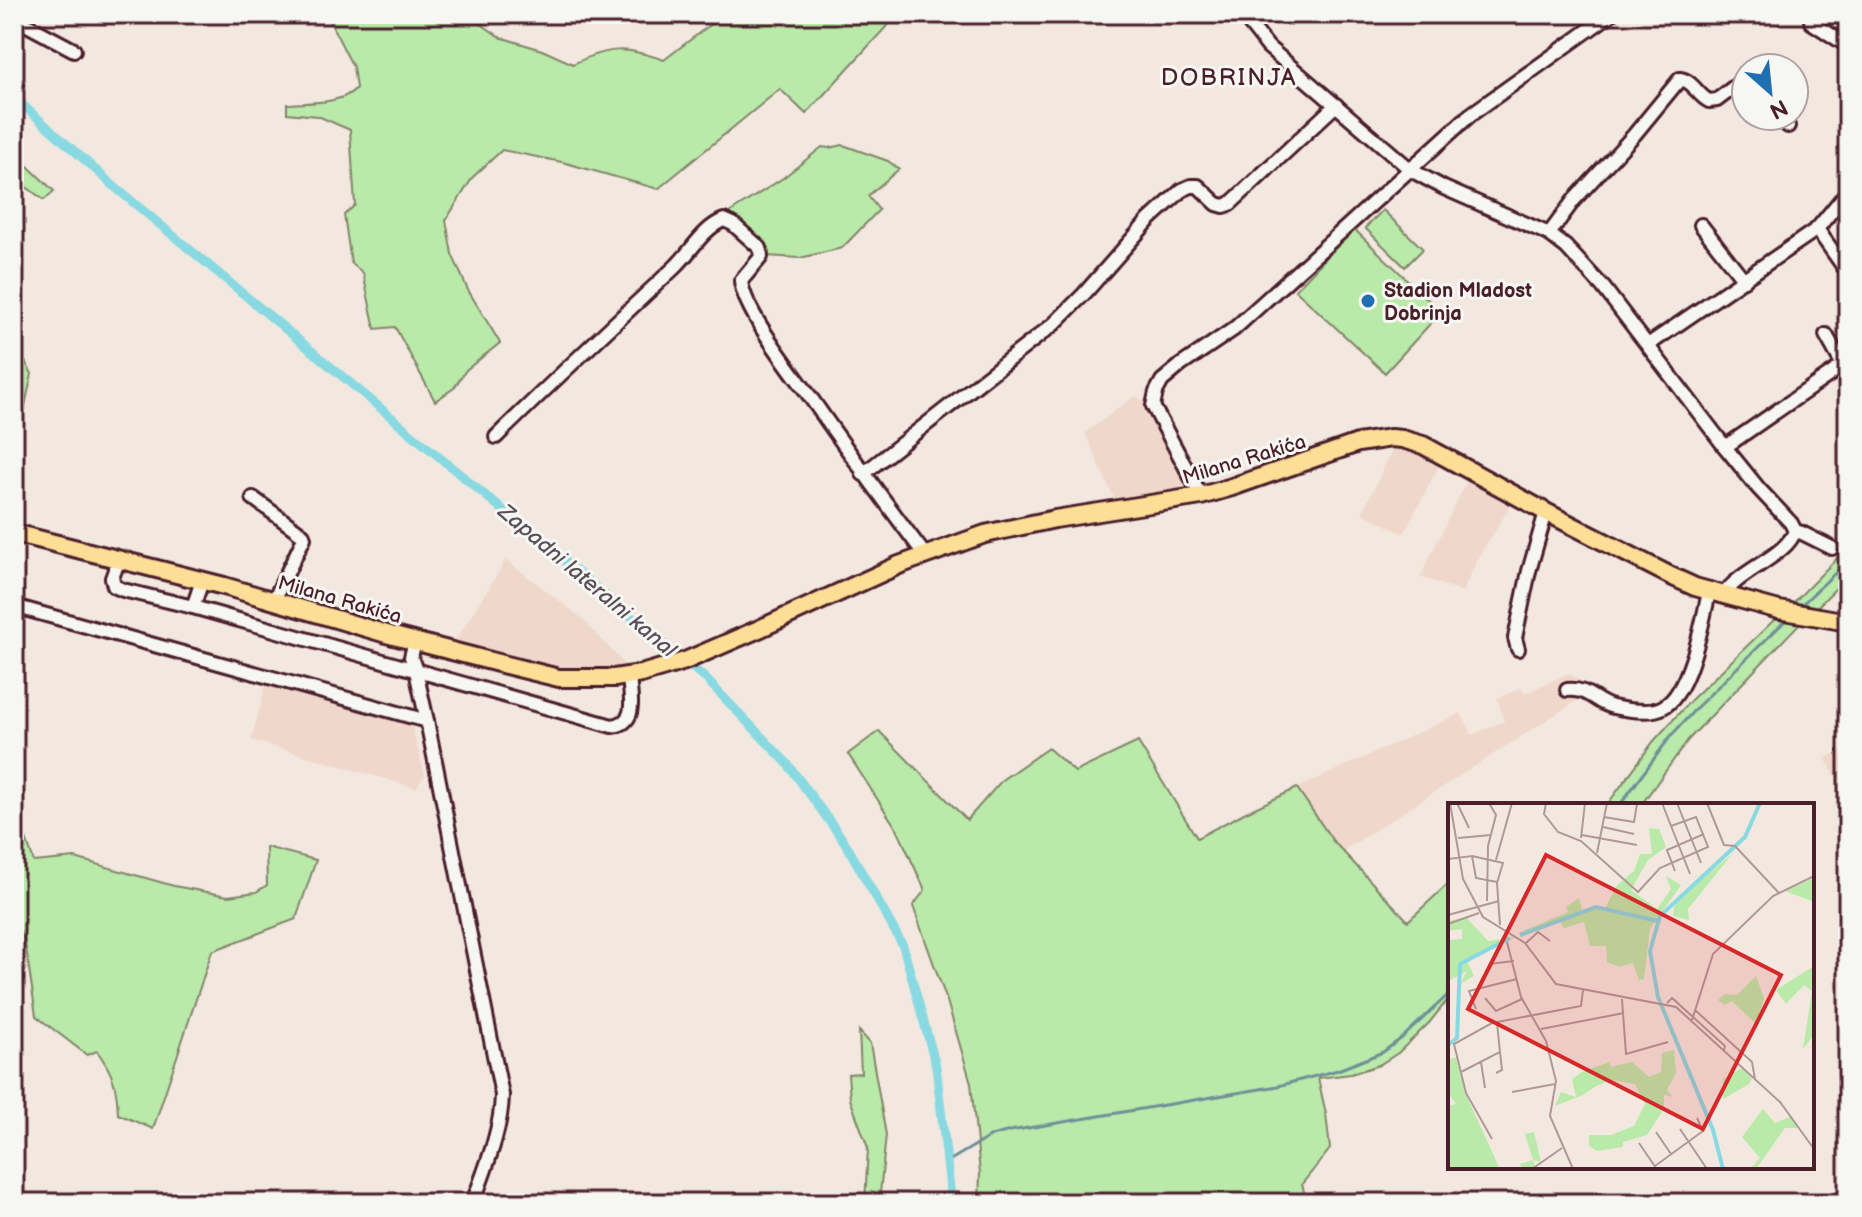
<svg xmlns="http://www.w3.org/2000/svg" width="1862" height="1217" viewBox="0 0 1862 1217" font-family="'Balsamiq Sans',sans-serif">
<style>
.built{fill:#efd8cb}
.green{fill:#b9eaa9;stroke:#82846a;stroke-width:2}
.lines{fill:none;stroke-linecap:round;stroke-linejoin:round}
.stream{stroke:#6f8f98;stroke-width:3}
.canal{stroke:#88d9e1;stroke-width:9}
.minor-casing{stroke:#4a1f2b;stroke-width:18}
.major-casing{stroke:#4a1f2b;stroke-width:22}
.minor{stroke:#f6f6f2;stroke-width:12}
.major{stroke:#fcde96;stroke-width:16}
.poi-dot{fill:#1f6fb2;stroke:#f6f6f2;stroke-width:3}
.labels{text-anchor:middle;stroke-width:6;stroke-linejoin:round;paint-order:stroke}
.poi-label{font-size:20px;font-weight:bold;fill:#4a1f2b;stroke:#f6f6f2;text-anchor:start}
.street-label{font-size:20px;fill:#4a1f2b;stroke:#f6f6f2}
.water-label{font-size:22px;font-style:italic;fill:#5a4e58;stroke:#f6f6f2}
.quarter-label{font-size:24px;letter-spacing:2px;fill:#4a1f2b;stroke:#f6f6f2}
.inset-river{fill:none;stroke:#88d9e1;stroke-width:4}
.inset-road{fill:none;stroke:#af9898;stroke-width:2}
.view{fill:#d62828;fill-opacity:0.15;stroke:#d62828;stroke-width:4}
.inset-edge{fill:none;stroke:#4a1f2b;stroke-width:4}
</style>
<rect width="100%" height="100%" fill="#f3e8e0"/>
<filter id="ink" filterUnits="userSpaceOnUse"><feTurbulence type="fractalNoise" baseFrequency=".0125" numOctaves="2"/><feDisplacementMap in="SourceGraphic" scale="16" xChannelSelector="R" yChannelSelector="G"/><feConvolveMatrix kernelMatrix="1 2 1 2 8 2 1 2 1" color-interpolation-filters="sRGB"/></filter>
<g filter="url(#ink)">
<!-- built -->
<g class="built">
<path d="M1136,395L1150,407L1195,489L1115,501L1085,433Z"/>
<path d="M1394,446L1416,450L1441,462L1404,534L1362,513Z"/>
<path d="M1468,478L1513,502L1477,560L1463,592L1420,577Z"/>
<path d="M506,560L583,619L628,668L592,673L547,670L454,643Z"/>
<path d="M1569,673L1589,687L1578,700L1343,851L1333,841L1297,788L1461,713L1472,735L1504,721L1497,698L1522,688L1525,693Z"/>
<path d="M266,684L411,724L425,775L416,788L251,740Z"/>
<path d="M1848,747V800L1825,758Z"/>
</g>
<!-- green -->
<g class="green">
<path d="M326,14H467L500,37L542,50L573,64C610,46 626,47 664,60L724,14H898L806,114L780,89L658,189L562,162L502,150L473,177L446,220L452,254L468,290L500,343L466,370L454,388L435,401L395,327L375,329L363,273L351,263L344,215L355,205L350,130L318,116L287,113V104C307,102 342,105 356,88L353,67Z"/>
<path d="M843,145L888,161L899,169L868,196L879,210L842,248L800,258L766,256L751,232L729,213L783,178L822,147L829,148Z"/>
<path d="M14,153L54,191L44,200L14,178Z"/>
<path d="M1383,210L1423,249L1405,267L1365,228Z"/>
<path d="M1354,229L1441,312L1385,373L1295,290Z"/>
<path d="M14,325L22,356L32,374L23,415L14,426Z"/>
<path d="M1848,547V576L1813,611L1792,604Z"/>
<path d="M1776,618L1801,622L1688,740L1641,805H1607L1653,742L1691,700Z"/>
<path d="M879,731L967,820L1003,779L1048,748L1075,772L1138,742L1197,838L1244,813L1297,788L1333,841L1408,921L1450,882V997L1429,1023L1398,1053L1379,1065L1351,1074L1318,1078L1326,1114L1330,1149L1302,1184L1307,1203H979L980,1173L971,1083L947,1001L913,906L925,890L898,831L848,754Z"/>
<path d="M14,827L24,833L34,862L75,858L174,886L228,896L256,892L267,885L266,847L316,860L296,919L212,951L153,1129L118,1114C117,1086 113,1073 97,1051L87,1055L36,1016L26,948L14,914Z"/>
<path d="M859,1031L870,1043L886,1135L879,1203H865L868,1148L850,1099L848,1074L861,1073Z"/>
</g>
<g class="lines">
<!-- stream -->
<g class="stream">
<path d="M1798,608L1848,561"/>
<path d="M1620,805L1670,737L1698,706L1787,619"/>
<path d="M947,1162L991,1136L1010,1131L1278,1086L1338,1070L1383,1052L1402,1038L1450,993"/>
</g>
<!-- canal -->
<path class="canal" d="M14,97L116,188L706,679L787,763L846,844L903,946L936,1066L951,1197L950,1203"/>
<defs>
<g id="minor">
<path d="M1242,14L1268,47L1411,170L1444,188L1549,234L1566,247L1603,287L1725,447L1759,489L1791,523L1795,531L1802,533L1832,548"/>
<path d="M14,18L74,50"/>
<path d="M1811,22L1848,46"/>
<path d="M1777,116L1788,126"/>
<path d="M1701,225L1744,280"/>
<path d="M1817,229L1848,273"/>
<path d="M1549,234L1574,200L1634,135L1680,79C1693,81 1698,96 1709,101L1717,100L1738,84L1746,91"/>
<path d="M1826,335L1848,374"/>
<path d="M1648,345L1817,229L1848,191"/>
<path d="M496,437C555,379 615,323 675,267C691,252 703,228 724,220L733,224L760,248L761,257L741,281C744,310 788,366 806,391C845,447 884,501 925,555"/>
<path d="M1725,447L1848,362"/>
<path d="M863,474L1054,324L1084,294L1149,220L1182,190L1191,186H1198L1217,204L1224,206L1230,204L1336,105"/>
<path d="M1201,496L1153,406L1156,392L1162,381L1181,365L1234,329L1470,115L1611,14"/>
<path d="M253,498L303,535L304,538L274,600"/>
<path d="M119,559L112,578L114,586L123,590L193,607L612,726C639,723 630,696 629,677"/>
<path d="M1723,596C1739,570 1786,557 1795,531"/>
<path d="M14,606L427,721"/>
<path d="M193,607L202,581"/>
<path d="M415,641L411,657L416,671L427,721L502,1095C501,1133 485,1168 473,1203"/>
<path d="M1518,649L1515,638L1529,571L1546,512"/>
<path d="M1567,690C1590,688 1594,703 1613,707C1627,710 1651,714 1663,707C1690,694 1703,619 1709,592"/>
</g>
<path id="major" d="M14,533L224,586L390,635L506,665L559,678H614L641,674L685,661L759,629L899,565L985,534L1055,519L1201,496L1232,487L1358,443L1391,438L1402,439L1423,445L1546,512L1671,576L1695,587L1779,610L1848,622"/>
</defs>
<!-- minor casing -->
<use href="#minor" class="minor-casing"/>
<!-- major casing -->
<use href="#major" class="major-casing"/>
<!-- minor -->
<use href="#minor" class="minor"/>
<!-- major -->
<use href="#major" class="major"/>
</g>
</g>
<!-- markers -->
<circle class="poi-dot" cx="1368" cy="301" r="8"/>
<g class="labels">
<!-- poi labels -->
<g class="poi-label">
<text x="1384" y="297">Stadion Mladost<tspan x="1384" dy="23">Dobrinja</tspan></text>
</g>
<!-- street labels -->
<g class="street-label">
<text transform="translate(1244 459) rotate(-17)" y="7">Milana Rakića</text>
<text transform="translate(340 599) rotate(16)" y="7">Milana Rakića</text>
</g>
<!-- water labels -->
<g class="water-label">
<text transform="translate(588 580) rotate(40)" y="8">Zapadni lateralni kanal</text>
</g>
<!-- quarter labels -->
<g class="quarter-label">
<text x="1229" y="85">DOBRINJA</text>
</g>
</g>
<!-- overview -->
<g transform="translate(1448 803)">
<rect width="366" height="366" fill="#f3e8e0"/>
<path d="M201,25L211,26L218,44L200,57L183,87L209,106L223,86L218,73L233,82L202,126L196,176L191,177L185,160L171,164L159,159L158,143H142L136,119L116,125L111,117L68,131L120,109L118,104L131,95L134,107L158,104L169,82L186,68L192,51H204ZM285,50L240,106L241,117L225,113L227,99ZM366,75V99L337,88ZM18,114L40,138L68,134L19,158L26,173L12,181L19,168L0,178V130L2,137L14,136V126L0,128V118ZM366,163V232L355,246L364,188L356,182L338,201L328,187ZM308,173L316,195L309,222L284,198L276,202L270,197L277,191L289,192ZM226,247L228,270L219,287L225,294L216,292V306L199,332L175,339V344L149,348L141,343V332H163L186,323L197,301L187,281L164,277L148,283L135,292L107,303L113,289L128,294L124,276L134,269L161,259L163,264L184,259L201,274L213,269L214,250ZM9,254L19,294L52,366H0V303L8,301L0,290V257ZM294,265L304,275L301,281L275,296V276ZM315,306L327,320L344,313L351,325H337L308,366H302L312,355L294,334ZM86,329L93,359L85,357L87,364L74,366L72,361L85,357L77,331Z" fill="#b9eaa9"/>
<path class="inset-river" d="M72,132L148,104L210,118M0,242L9,235L12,161L62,135M275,366L265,327L210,194L202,148L212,113L297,34L312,0"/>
<path class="inset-road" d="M2,0L15,76L35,114L77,140L108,181L228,204L332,299L366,346M9,0L21,25M98,0L96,11L110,29L133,38L190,89L212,65L260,44L248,14L223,23M214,0L242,71M229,0L253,60M259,0L276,42L287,43L331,90M156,14L186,19L189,1M155,24L186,31M134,32L189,42M10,35L43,32M133,35L137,0M149,50L159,0M24,53L55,60L49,80L52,122M0,56L24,53L28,75L49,79M48,57L64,0M227,68L219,47L256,31M39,98L40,43L48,12L41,0M0,112L51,98M0,121L31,110M59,139L73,194L98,238L108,278L102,313L125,366M78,140L90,129L102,138M41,161L66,158M37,195L48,208L74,196M174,196L178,251L220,239M219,200L224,195L277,243L276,247M28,206L21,188L69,176M247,207L304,259L307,276M244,217L265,151L325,93L366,73M93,226L176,210M33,259L37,285M13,269L52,249L49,220M48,270L54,267L52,249M64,289L107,281M232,326L259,366M208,329L223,351M44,336L18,290L6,241L44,220L133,203L135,187M191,340L208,365M207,363L255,328L249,315M84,366L114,345"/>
<path class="view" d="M98,52L333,172L255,326L20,206Z"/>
<rect width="366" height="366" class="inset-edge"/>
</g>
<!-- margin -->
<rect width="1862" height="1217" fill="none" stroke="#f6f6f2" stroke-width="48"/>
<rect x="24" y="24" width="1814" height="1169" fill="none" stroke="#4a1f2b" stroke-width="3" filter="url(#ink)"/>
<!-- north arrow -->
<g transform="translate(1770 92) rotate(153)"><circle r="38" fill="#f6f6f2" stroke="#b1a0a2" stroke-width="2"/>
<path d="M0-6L14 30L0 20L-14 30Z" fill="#1f6fb2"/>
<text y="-12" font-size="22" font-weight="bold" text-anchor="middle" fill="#4a1f2b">N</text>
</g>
</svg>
